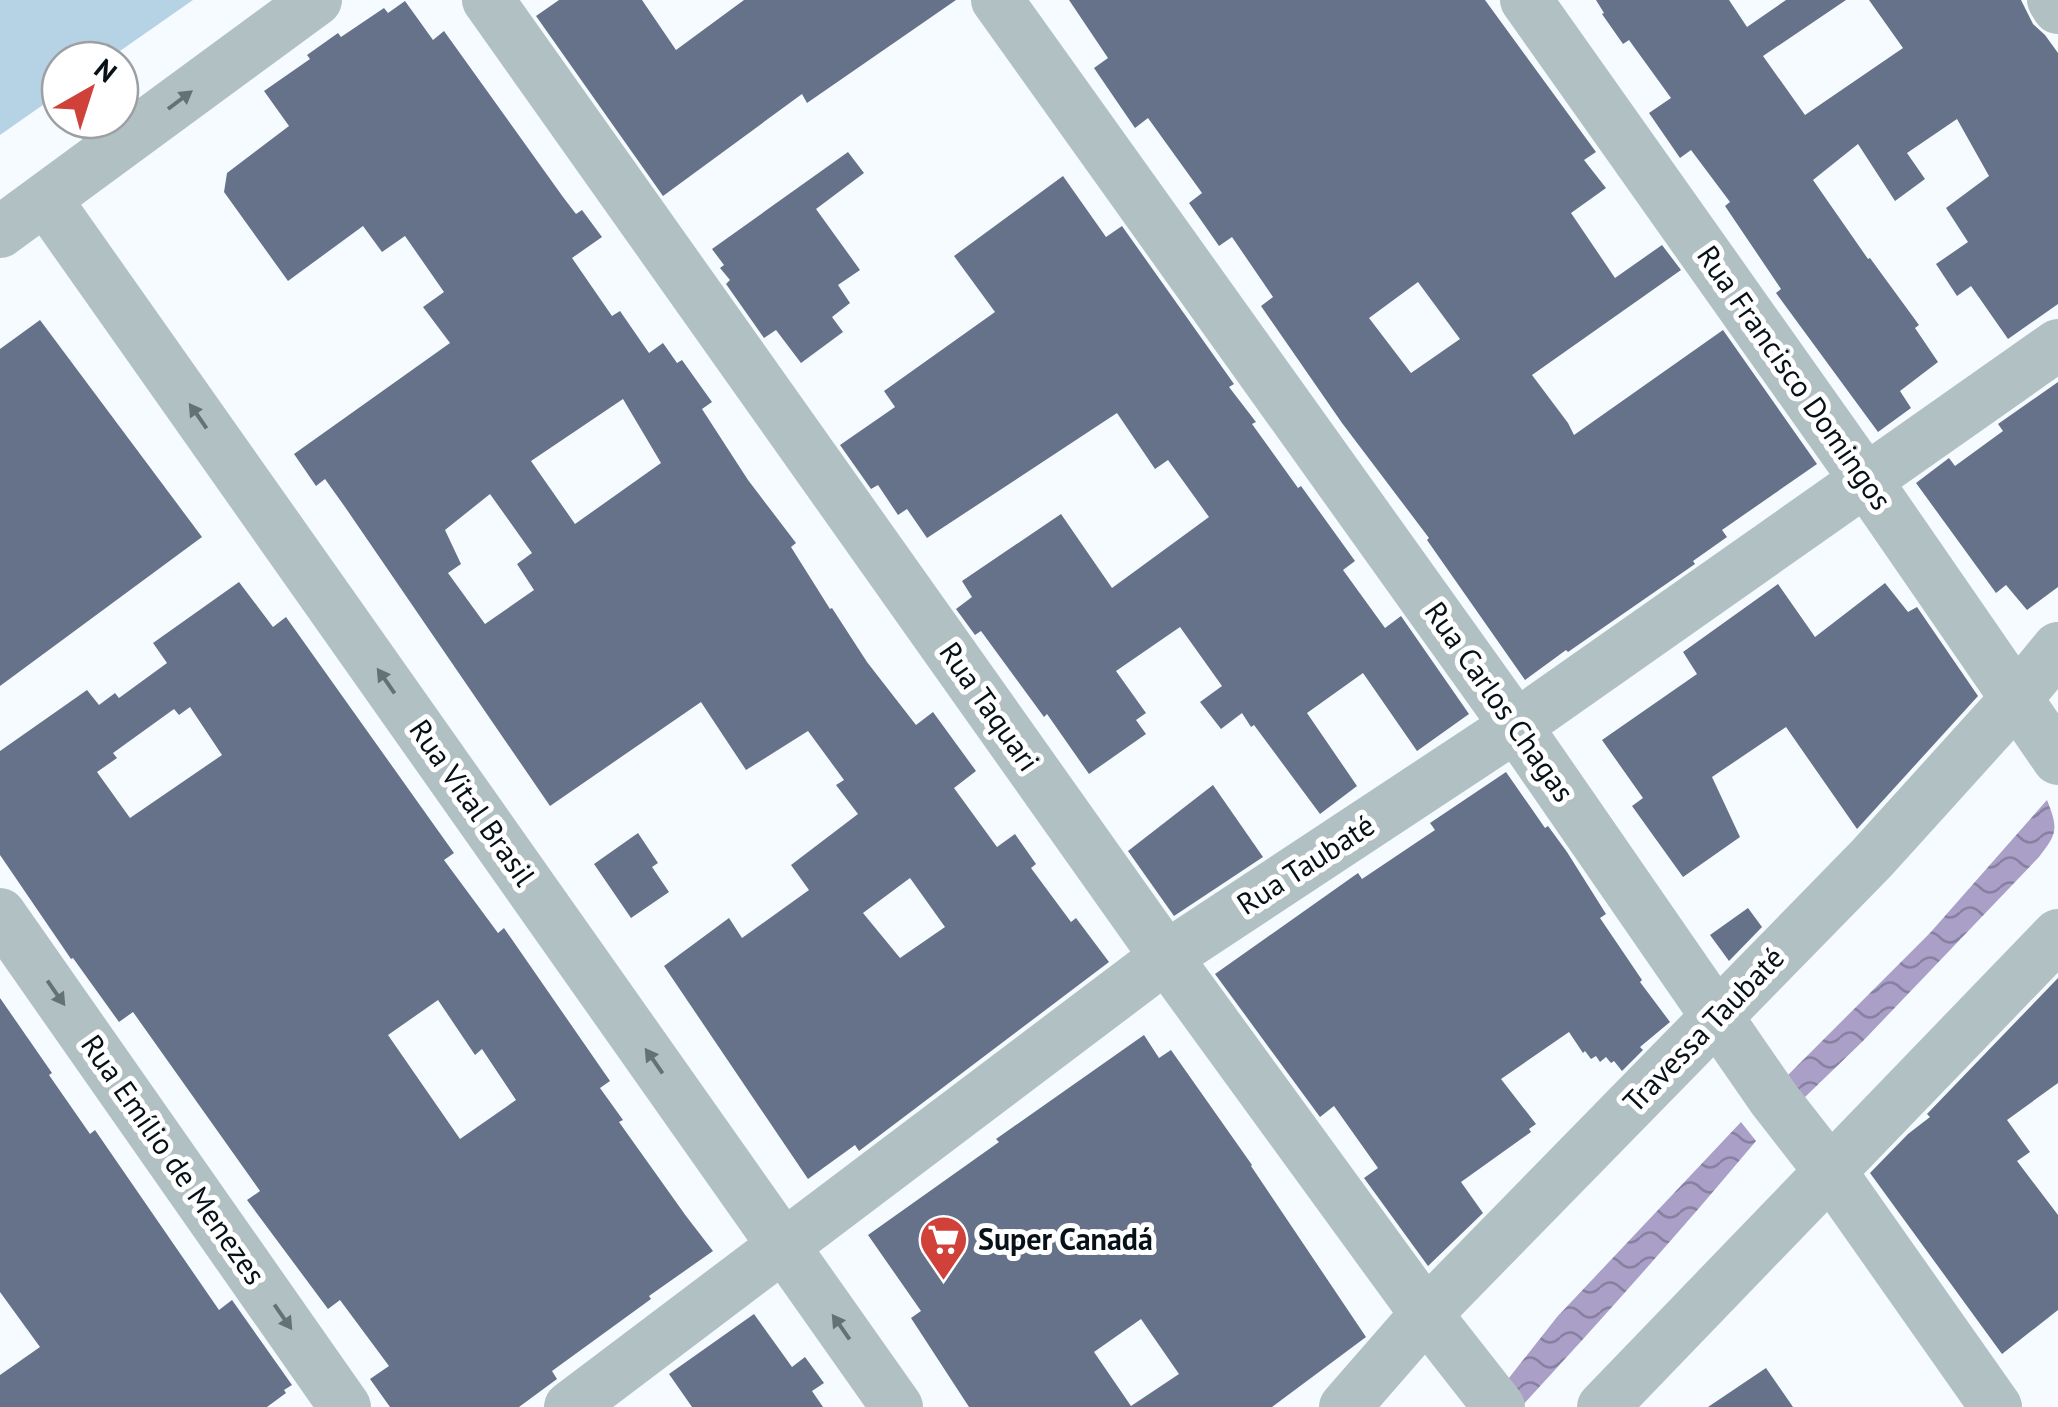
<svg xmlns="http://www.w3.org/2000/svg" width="2058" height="1407" viewBox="0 0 2058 1407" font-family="'PT Sans',sans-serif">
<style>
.green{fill:#b6d3e5}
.water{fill:url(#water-waves)}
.building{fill:#66728a;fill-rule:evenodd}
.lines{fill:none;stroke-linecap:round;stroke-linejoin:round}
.minor{stroke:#b1c1c3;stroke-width:52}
.oneway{fill:#647276}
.labels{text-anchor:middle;stroke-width:10;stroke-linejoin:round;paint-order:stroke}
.street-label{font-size:30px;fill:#071218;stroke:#fff}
.poi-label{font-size:30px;font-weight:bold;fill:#071218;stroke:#fff;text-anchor:start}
</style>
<defs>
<pattern id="water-waves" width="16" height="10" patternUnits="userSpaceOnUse" patternTransform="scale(2.5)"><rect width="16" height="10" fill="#a99fc7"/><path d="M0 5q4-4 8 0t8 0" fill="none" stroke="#8880a1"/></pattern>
</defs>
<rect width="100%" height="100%" fill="#f5fbff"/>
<!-- green -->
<path class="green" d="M0,0H193L107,60H60V93L0,135Z"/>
<!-- water -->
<g class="water">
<path d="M2047,800C2058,828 2058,833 2039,857L1863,1041L1804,1098L1788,1075L1930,933Z"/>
<path d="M1741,1122L1756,1141C1680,1232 1601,1320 1521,1407L1494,1397L1557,1317Z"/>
</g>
<!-- building -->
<g class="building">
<path d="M559,0H642L676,50L744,0H956L807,103L802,94L663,196L536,16Z"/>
<path d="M1069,0H1485L1596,152L1584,160L1606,188L1571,213L1615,278L1662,245L1681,270L1532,375L1568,423L1574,435L1723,330L1817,464L1722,530L1727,537L1693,561L1695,564L1568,652L1566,650L1525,680L1427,540L1429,538L1342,423L1261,306L1273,297L1232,237L1219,246L1189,203L1202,193L1148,118L1135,128L1094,68L1108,58ZM1418,282L1460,339L1411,373L1369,318Z"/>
<path d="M1596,0H1729L1747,27L1786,0H1846L1763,56L1805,115L1903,48L1869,0H2021L2033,24L2045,35L2058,53V304L2008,339L1971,286L1957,296L1936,264L1968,242L1946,208L1989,176L1957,119L1907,153L1925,179L1895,201L1858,144L1813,180L1868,259L1870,258L1919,325L1915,328L1938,362L1900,391L1911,408L1878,432L1776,293L1781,289L1725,206L1730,202L1691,150L1680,158L1649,113L1671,98L1629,40L1623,44L1602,14L1604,13Z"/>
<path d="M405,1L433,40L444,31L563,197L576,214L582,210L602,237L572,258L612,316L620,311L649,353L663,343L677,363L682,360L712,402L702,409L748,480L796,543L791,547L830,609L832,608L867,662L916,725L933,712L976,771L954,788L997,847L1015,834L1036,864L1031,868L1071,922L1076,918L1109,962L859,1151L855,1145L808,1179L664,966L729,918L742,938L809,890L791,865L858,814L836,785L844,780L808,731L746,770L701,702L550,806L345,507L325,479L316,486L294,454L450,343L423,307L444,292L405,236L382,252L363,226L288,281L224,192L227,173L289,126L264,91L310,59L307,55L338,33L341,37L384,8L388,13ZM623,399L661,463L575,524L531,461ZM490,494L532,553L517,564L534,590L485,624L448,573L461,564L445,530ZM910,878L945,927L900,958L863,913Z"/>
<path d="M848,152L864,173L816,209L860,270L838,285L850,303L832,317L843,332L801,363L776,330L764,338L726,284L730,280L720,268L724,265L712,249Z"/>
<path d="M1063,176L1106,237L1122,226L1234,384L1229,387L1256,422L1252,424L1298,488L1301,486L1355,561L1343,570L1385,628L1401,616L1469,714L1417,751L1363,673L1307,713L1357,786L1320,814L1254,725L1251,727L1242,713L1221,729L1200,702L1222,686L1180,627L1116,671L1146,713L1136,720L1146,734L1089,774L1047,714L1044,717L981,631L975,635L956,609L972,597L962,581L1061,514L1112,588L1209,517L1168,460L1155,469L1117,413L927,538L907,509L898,515L878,485L871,489L840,445L895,407L884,391L995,312L954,256Z"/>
<path d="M40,320L202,537L0,686V349Z"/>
<path d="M2058,382V587L2027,610L2006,585L1996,593L1916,483L1949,458L1955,466L2003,431L1998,424Z"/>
<path d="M239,582L273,627L286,617L439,832L454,853L444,860L498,933L504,928L610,1081L600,1088L623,1120L619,1122L686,1216L713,1251L649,1296L651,1299L552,1371L557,1379L519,1407H390L370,1379L389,1366L340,1300L328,1309L247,1200L260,1191L133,1012L119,1022L73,958L71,959L0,855V751L87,690L99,705L115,693L119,698L167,663L153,643ZM190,707L222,755L130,818L97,772L117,758L113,753L174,709L179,715ZM438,1000L475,1055L482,1049L516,1100L460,1139L388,1035Z"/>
<path d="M1885,583L1908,612L1917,607L1978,696L1857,829L1786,727L1712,777L1740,837L1683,877L1632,806L1643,798L1602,740L1697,674L1683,652L1778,584L1815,637Z"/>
<path d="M1506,772L1545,828L1548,826L1567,852L1606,914L1600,918L1642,980L1640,982L1670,1022L1640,1047L1643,1050L1622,1071L1614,1061L1611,1063L1606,1057L1600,1062L1596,1056L1591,1059L1585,1051L1583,1053L1569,1032L1501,1079L1536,1124L1529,1129L1531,1132L1461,1182L1483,1213L1428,1266L1364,1178L1378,1168L1334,1106L1320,1117L1215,974L1358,873L1362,879L1435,830L1430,823Z"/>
<path d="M1213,785L1263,857L1174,916L1128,851Z"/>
<path d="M638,833L658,863L652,867L669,892L631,918L594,864Z"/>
<path d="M1748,908L1762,927L1729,961L1710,935Z"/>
<path d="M2058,978V1083L2007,1120L2030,1152L2017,1161L2058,1215V1310L2002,1354L1870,1173L1908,1134L1930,1117L1927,1114Z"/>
<path d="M0,998L52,1073L49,1075L90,1134L95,1130L219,1310L232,1300L292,1385L284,1390L286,1393L267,1407H0V1375L40,1347L0,1292Z"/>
<path d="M1144,1035L1159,1058L1171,1050L1252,1165L1251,1166L1366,1337L1272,1407H969L911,1318L921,1311L868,1235L999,1142L996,1139ZM1141,1319L1179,1374L1131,1406L1094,1352Z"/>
<path d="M754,1314L792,1367L805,1357L824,1383L812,1391L823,1407H692L669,1374Z"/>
<path d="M1766,1368L1793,1407H1708Z"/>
</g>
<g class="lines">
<!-- minor -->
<g class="minor">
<path d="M488,0L1166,957L1426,1314L1499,1407"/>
<path d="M997,0L1516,726L1773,1098L1830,1171L1996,1407"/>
<path d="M1526,0L1865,479L2058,759"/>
<path d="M2053,0L2058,8"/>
<path d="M46,200L897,1407"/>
<path d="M0,232L316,0"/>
<path d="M0,914L345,1407"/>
<path d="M570,1407L1166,957L1516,726L2058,345"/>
<path d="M1345,1407L1426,1314L1872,858L2016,699L2058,648"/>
<path d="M1603,1407L2058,935"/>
</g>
</g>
<!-- one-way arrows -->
<defs><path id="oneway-solid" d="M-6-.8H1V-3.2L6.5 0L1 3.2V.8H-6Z" transform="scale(2.5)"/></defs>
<g class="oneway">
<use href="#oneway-solid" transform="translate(180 100) rotate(-37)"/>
<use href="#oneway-solid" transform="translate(198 416) rotate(-125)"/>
<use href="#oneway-solid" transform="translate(386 681) rotate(-125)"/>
<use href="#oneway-solid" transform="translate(56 993) rotate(55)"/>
<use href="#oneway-solid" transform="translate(654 1061) rotate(-125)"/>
<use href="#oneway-solid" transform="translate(283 1317) rotate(55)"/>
<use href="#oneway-solid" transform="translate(841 1327) rotate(-125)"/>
</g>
<!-- icons -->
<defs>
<symbol id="supermarket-pin" viewBox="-11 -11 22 30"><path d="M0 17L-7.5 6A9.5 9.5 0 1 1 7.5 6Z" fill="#cf4139" stroke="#fff"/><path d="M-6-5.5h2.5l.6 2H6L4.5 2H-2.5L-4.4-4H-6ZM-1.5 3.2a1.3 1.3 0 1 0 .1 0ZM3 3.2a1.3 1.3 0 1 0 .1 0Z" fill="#fff"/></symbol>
</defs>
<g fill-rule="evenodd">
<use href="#supermarket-pin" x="916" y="1212" width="55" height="75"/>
</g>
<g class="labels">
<!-- street labels -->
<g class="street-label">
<text transform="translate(1794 378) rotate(55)" y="10">Rua Francisco Domingos</text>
<text transform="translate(1499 702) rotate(55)" y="10">Rua Carlos Chagas</text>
<text transform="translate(989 707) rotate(55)" y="10">Rua Taquari</text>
<text transform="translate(472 803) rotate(55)" y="10">Rua Vital Brasil</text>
<text transform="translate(1306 865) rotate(-33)" y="10">Rua Taubaté</text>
<text transform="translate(1704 1030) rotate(-46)" y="10">Travessa Taubaté</text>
<text transform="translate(173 1160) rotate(55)" y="10">Rua Emílio de Menezes</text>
</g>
<!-- poi labels -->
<g class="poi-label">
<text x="978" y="1250">Super Canadá</text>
</g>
</g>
<!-- north arrow -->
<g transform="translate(90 90) rotate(39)"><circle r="48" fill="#ffffff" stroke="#9ca0a3" stroke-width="2.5"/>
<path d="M0-8L18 38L0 25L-18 38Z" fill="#cf4139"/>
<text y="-15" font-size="28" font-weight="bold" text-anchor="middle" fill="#071218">N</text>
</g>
</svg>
